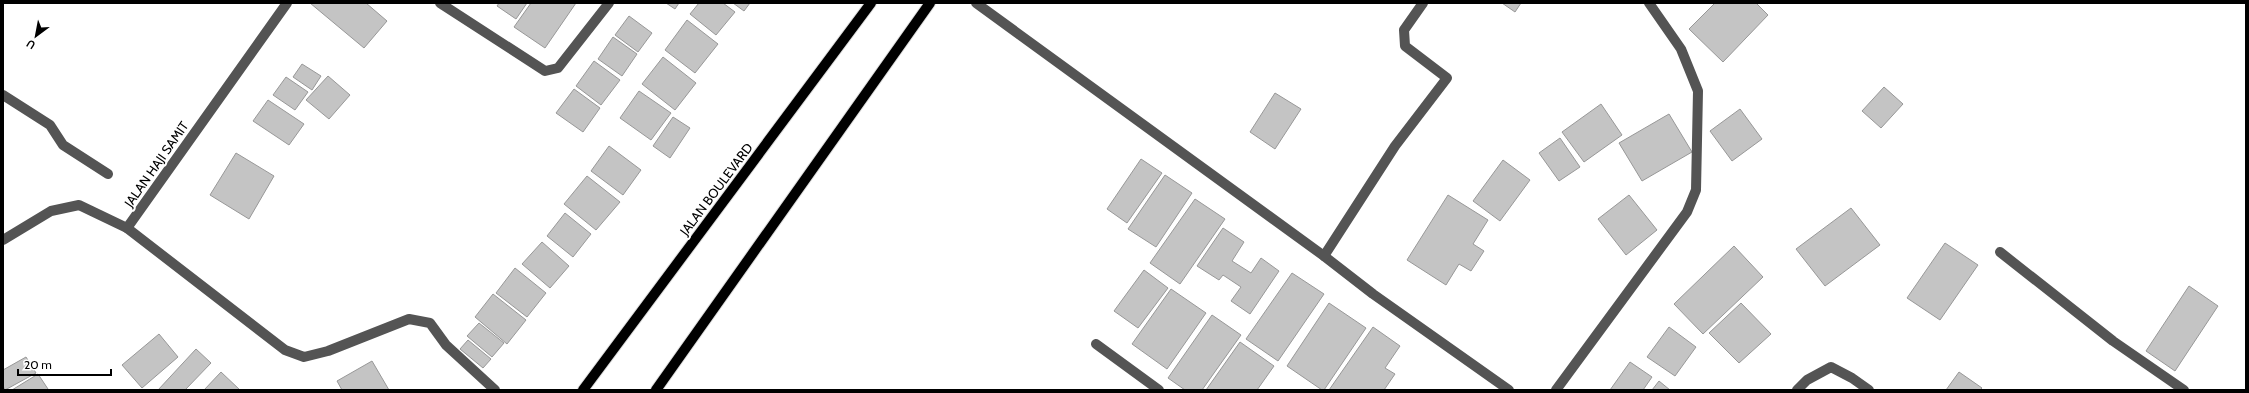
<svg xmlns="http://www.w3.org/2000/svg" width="2249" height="393" viewBox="0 0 2249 393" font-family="Cabin,sans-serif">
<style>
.building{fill:#c4c4c4;stroke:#989898}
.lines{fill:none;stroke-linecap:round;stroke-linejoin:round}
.major-casing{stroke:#dbdbdb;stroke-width:12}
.minor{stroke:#545454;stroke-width:10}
.major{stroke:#000;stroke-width:10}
.labels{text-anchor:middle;stroke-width:4;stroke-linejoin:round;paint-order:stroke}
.street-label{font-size:13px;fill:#000;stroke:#fff}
</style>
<rect width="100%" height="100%" fill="#fff"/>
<!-- building -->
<g class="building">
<path d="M310,3H366L387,21L364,48Z"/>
<path d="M499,3H527L516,19L497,6Z"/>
<path d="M531,3H576L545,48L514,27Z"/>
<path d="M666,3H679L675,9Z"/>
<path d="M699,3H723L735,12L716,35L690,14Z"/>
<path d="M733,3H750L744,11Z"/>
<path d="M1502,3H1521L1515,12Z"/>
<path d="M1715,3H1756L1768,15L1723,62L1689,29Z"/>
<path d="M629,16L652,33L638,52L615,35Z"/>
<path d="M687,20L718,44L695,73L665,50Z"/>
<path d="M613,37L637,54L622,76L598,59Z"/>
<path d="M663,57L696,83L675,110L642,84Z"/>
<path d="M594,61L620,80L601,105L576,86Z"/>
<path d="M302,64L321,76L312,90L293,77Z"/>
<path d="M328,76L350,95L329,119L306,100Z"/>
<path d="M286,77L308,92L295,110L273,95Z"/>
<path d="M1884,87L1903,104L1881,128L1862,111Z"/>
<path d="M574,89L600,108L583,132L556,113Z"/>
<path d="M639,91L671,113L651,140L620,118Z"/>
<path d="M1275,93L1301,109L1275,149L1250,132Z"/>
<path d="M268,100L304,124L289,145L253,121Z"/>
<path d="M1601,104L1622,135L1584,162L1562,132Z"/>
<path d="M1740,109L1762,139L1732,161L1710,131Z"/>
<path d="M1669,114L1692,152L1642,181L1619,143Z"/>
<path d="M673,117L690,128L670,158L653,146Z"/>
<path d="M1560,138L1580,167L1559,181L1539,153Z"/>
<path d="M609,146L641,170L623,195L591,171Z"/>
<path d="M236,153L274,176L249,219L210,195Z"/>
<path d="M1141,159L1162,173L1127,223L1107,209Z"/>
<path d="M1503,160L1530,180L1500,221L1473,201Z"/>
<path d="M1165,175L1192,193L1156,247L1128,229Z"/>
<path d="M587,176L620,202L596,230L564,204Z"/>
<path d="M1448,195L1488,220L1473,244L1484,251L1471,271L1459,264L1446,285L1407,260Z"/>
<path d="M1629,195L1657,230L1626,255L1598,219Z"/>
<path d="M1195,199L1225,219L1180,284L1150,263Z"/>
<path d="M1851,208L1880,245L1825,286L1796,249Z"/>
<path d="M565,213L591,234L573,257L547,236Z"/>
<path d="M1223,228L1244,242L1232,261L1251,273L1261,258L1279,271L1250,314L1231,301L1241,287L1223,275L1219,280L1197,266Z"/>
<path d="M542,242L569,266L550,288L522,264Z"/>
<path d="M1945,243L1978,265L1940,320L1907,298Z"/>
<path d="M1734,246L1763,277L1703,334L1674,304Z"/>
<path d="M515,268L546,293L527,317L496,293Z"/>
<path d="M1144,270L1168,288L1138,328L1114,311Z"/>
<path d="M1292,273L1324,294L1278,361L1246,339Z"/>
<path d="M2189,286L2218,306L2175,371L2146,351Z"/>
<path d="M1171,289L1206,313L1167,369L1132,344Z"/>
<path d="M493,294L526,320L507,344L475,317Z"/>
<path d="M1329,303L1366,328L1324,390H1322L1287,366Z"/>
<path d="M1741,303L1771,334L1739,363L1709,333Z"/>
<path d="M1212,315L1241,335L1202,390H1185L1168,378Z"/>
<path d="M479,323L504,343L492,357L467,336Z"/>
<path d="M1373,327L1400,346L1385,368L1395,374L1384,390H1329Z"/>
<path d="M1669,327L1696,347L1675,376L1647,357Z"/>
<path d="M159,334L178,357L142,388L122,365Z"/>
<path d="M468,340L491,359L483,368L460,349Z"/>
<path d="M1240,342L1274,366L1257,390H1206Z"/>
<path d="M196,349L211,363L185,390H158Z"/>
<path d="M26,357L36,373L5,390L3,386V370Z"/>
<path d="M372,361L389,390H342L337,381Z"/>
<path d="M1630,362L1652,377L1643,390H1610Z"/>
<path d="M221,372L240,390H204Z"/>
<path d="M1959,372L1982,388L1980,390H1946Z"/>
<path d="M38,374L48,389L46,390H12Z"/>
<path d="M1659,381L1670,390H1652Z"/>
</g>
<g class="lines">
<defs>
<g id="major">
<path d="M583,390L871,3"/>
<path d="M656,390L930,3"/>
</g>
</defs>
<!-- major casing -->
<use href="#major" class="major-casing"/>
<!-- minor -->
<g class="minor">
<path d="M440,3L545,71L558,68L609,3"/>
<path d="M976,3L1324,256L1373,294L1509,390"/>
<path d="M3,95L50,125L63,145L108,174"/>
<path d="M127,228L285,350L304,357L328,351L409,319L430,323L446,345L495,390"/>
<path d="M3,240L51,211L79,205L127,228L287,3"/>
<path d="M2000,252L2113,341L2184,390"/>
<path d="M1324,256L1395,146L1447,78L1405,46L1404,30L1423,3"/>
<path d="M1096,344L1159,390"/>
<path d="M1556,390L1687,212L1696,190L1698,91L1681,49L1649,3"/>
<path d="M1797,390L1807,380L1831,367L1852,378L1869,390"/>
</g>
<!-- major -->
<use href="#major" class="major"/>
</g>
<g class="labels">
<!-- street labels -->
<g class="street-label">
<text transform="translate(156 164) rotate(-55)" y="5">JALAN HAJI SAMIT</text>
<text transform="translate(716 189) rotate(-53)" y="5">JALAN BOULEVARD</text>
</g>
</g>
<!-- border -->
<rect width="2249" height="393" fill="none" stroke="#000000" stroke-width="8"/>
<!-- north arrow -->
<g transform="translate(36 36) rotate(212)" stroke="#ffffff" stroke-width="3" paint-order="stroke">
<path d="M0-3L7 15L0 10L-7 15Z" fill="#000000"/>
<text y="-6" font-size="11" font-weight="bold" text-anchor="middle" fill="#000000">U</text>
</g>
<!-- scale -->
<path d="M18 369v6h93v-6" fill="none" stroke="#000000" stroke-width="2"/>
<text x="24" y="369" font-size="12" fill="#000000" stroke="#ffffff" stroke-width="3" paint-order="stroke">20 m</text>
</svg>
